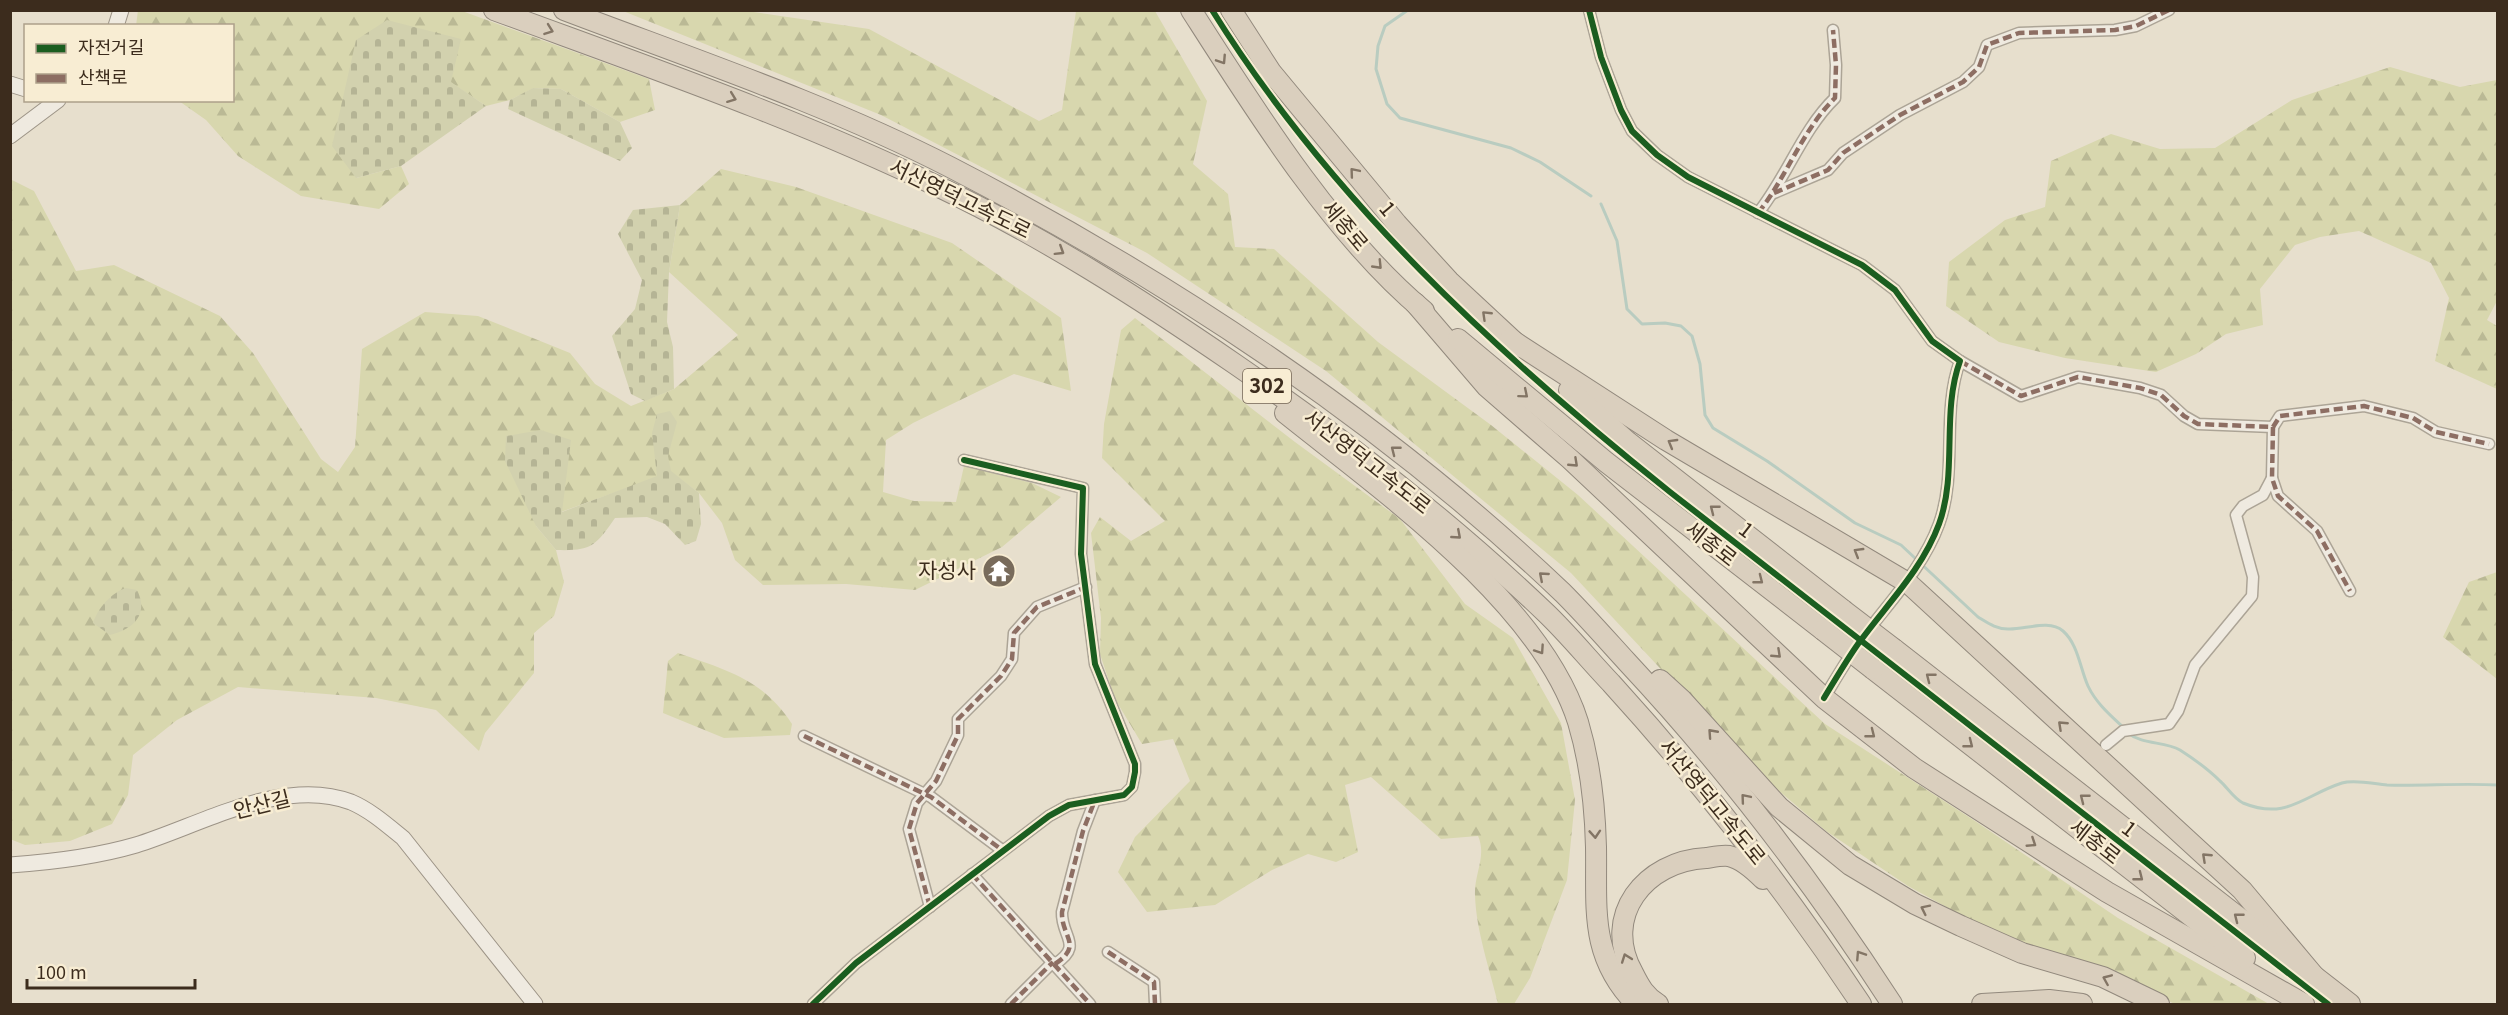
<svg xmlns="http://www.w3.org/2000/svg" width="2508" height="1015" viewBox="0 0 2508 1015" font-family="Georgia,'Noto Sans KR',serif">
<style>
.forest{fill:url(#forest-firs)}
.cemetery{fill:url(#cemetery-stones)}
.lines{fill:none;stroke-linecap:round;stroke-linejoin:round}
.stream{stroke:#b9ccc0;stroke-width:3}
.street-casing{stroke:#aca496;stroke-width:13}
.secondary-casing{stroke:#9c9386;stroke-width:17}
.highway-casing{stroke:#92897d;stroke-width:22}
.street{stroke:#efeae0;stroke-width:10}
.secondary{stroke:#efeae0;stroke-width:15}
.highway{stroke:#dacfbe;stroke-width:20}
.highway-bridge-casing{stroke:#92897d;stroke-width:22;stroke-linecap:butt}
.highway-bridge{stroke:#dacfbe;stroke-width:20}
.quiet{stroke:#8d6e63;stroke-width:4.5;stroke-dasharray:9 4.5;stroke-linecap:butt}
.cycleway-casing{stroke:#f8edd3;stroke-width:10}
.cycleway{stroke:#1b5e20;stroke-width:6}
.oneway{stroke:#837565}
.labels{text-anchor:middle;stroke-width:5;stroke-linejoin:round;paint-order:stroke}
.shield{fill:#f8edd3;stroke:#746654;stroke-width:1.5}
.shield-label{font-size:20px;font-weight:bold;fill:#3c2c1d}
.street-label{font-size:21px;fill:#3c2c1d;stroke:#f8edd3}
.poi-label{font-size:21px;fill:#3c2c1d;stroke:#f8edd3;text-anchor:end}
</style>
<defs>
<pattern id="forest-firs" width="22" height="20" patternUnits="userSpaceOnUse" patternTransform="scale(1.5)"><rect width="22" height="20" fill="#d8d7ae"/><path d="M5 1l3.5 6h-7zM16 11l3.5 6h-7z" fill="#bab995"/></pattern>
<pattern id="cemetery-stones" width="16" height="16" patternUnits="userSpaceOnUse" patternTransform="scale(1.5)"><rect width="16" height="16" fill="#d2d1ae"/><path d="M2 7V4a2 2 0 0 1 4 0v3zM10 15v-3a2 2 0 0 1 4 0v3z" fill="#b5b495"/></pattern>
</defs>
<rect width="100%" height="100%" fill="#e7dfcd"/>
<!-- forest -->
<g class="forest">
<path d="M138,10L462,11L649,79L655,110L620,122L561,89L534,88L510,100L486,106L450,82L356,178L401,166L409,184L379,209L301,196L238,156L206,120L179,101L232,100V26H136Z"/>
<path d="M623,11H747L869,29L1039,121L1062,110L1076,11H1155L1207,101L1193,164L1228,194L1235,247L1274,249L1378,342L1491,425L1578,495L1825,724L1975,821L2118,918L2269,1004H2175L2101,970L1994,933L1908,886L1826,831L1758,773L1571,573L1326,371L1147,253L881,115Z"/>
<path d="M2390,67L2460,87L2497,80L2498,299L2487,320L2497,326V389L2435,361L2449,298L2431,263L2359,231L2320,237L2295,245L2260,289L2263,325L2226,334L2196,354L2156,372L2065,358L1999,342L1946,306L1949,262L2005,220L2045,207L2051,161L2111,134L2160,149L2215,148L2292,100Z"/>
<path d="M721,169L796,187L952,243L1061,318L1071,391L1014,374L913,423L886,440L883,492L914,501L956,502L964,466L1032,483L1061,497L1002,547L915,590L846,584L763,585L735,560L722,523L699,493L671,472L561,512L536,526L556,550L564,582L554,616L534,633V673L485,733L479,751L436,710L376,698L238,687L177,720L133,755L128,795L112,824L70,841L25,845L10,839V179L34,191L76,271L114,265L220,316L253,353L321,459L338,472L355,447L362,349L425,312L478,316L570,353L595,384L631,406L674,389L738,335L669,272L680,205Z"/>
<path d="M1135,318L1295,442L1400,519L1465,604L1513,638L1561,723L1575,800L1567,880L1530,978L1514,1004H1498C1490,970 1476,931 1475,895C1474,874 1487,856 1478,836L1441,839L1371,777L1345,785L1358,852L1336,862L1308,854L1272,870L1215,905L1147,912L1118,872L1135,837L1190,781L1173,739L1142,744L1115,699L1100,654L1101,618L1091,533L1100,517L1131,541L1165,521L1102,458L1104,424L1121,330Z"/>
<path d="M2497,572H2498L2497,679L2443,637L2469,582Z"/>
<path d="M678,653C726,670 763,679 792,724L790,735L724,738L663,713L668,661Z"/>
</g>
<!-- cemetery -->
<g class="cemetery">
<path d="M387,20L461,39L451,82L486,106L401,166L356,178L332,146L356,40Z"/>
<path d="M533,88L561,89L620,122L632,148L620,161L508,109L510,100Z"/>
<path d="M680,205L669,272L667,322L673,347L674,389L645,401L631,394L612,336L635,309L642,280L618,234L633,210Z"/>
<path d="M670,411L677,422L668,456L671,471L699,493L701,524L696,541L685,545L665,524L647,517L615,518C595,547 591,551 556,550L536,526L505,461L506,436L541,430L571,440L562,512L657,476L652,433L657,414Z"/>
<path d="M126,588L137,590C149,614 134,629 110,635L93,623C97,609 112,592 126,588Z"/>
</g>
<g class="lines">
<!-- stream -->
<g class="stream">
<path d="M1408,10L1385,26L1378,46L1376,69L1387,104L1400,118L1511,148L1540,162L1591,196"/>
<path d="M1601,204L1617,241L1627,309L1642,324L1665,323L1681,326L1692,336L1700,364L1705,415L1713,428L1767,461L1855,523L1901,545L1978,617C1988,623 1996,629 2008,629C2024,630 2049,619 2063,631C2078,644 2080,668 2088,686C2096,703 2110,715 2124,728"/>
<path d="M2128,733C2143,745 2164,741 2180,750C2194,759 2208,769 2220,781C2227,787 2234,799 2243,803C2287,821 2304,795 2342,783C2355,779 2374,784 2387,785C2424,786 2461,783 2498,785"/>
</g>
<defs>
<g id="street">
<path d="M1589,10L1601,57L1621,110L1632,131L1657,155L1688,177L1862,265L1895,290L1932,341L1960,361C1941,413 1958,472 1939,524C1922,570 1887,604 1858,644C1846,661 1835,680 1824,698"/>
<path d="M1774,193L1828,170L1843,153L1900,115L1963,82L1979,67L1987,45L2019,33L2115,30L2136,26L2169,10"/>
<path d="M1758,213C1787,177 1802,130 1835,98L1836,65L1833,30"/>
<path d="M1960,361L2021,396L2078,377L2140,388L2161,395L2184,416L2198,424L2273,427L2280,416L2364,406L2413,418L2436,432L2489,444"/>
<path d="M2273,427L2272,478L2278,496L2317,531L2350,591"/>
<path d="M804,736L931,797L1002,850"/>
<path d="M2106,745L2123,731L2169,724L2178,711L2195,665L2252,596L2253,577L2236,515L2243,506L2263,495L2272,478"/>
<path d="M972,874L1090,1004"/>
<path d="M930,907L909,829L917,803L936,781L958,735V719L1001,676L1012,659L1014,633L1037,607L1086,587"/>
<path d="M1108,952L1154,982L1155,1004"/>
<path d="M1055,964C1084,945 1061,937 1062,912L1083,831L1095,800"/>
<path d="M813,1004L856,963L1049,816L1069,805L1124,795L1132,787L1135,772V764L1095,664L1081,554L1083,488L964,460"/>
<path d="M1011,1004L1053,962"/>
</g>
<g id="secondary">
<path d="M116,26L121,10"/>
<path d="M10,84L26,89"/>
<path d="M10,136L58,100"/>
<path d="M10,865C53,862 95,857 136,845C201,825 283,776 351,802C370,810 387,825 403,838L535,1004"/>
</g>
<g id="highway">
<path d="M494,10C643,65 794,117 937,186C1042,236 1139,298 1235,364C1344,439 1450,521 1546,613C1569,635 1589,660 1611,683C1703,784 1786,891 1861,1004"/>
<path d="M564,10C693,59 827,104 950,167C1169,280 1385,423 1563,593C1585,615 1606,639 1627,662C1726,768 1813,882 1892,1004"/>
<path d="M1191,10C1255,110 1333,235 1424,311"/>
<path d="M1231,10L1271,72L1397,224L1449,281L1520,347"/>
<path d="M1415,303L1487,387L1570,459L1824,698L1914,768L2107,892L2304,1004"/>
<path d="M1458,339L1606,462L1823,630"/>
<path d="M1510,339L1666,440L1908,583L2242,890L2315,977"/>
<path d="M1569,390L1628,442L1843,610"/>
<path d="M1285,413C1381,490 1540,602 1578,722C1590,762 1595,806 1596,847C1597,909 1589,956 1636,1004"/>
<path d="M1894,649L2350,1004"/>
<path d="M1873,669L2245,958"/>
<path d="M1660,680L1682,700L1779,807L1850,865L1915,904L1961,926L2022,953L2103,977L2159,1004"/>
<path d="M1658,1004C1645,996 1640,987 1633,973C1601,916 1645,861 1706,858C1713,857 1722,855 1729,856C1742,859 1754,870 1763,879"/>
<path d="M1982,1004L2049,1000L2082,1004"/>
</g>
</defs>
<!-- street casing -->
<use href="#street" class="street-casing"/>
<!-- secondary casing -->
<use href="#secondary" class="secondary-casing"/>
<!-- highway casing -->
<use href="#highway" class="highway-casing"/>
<!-- street -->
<use href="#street" class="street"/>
<!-- secondary -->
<use href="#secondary" class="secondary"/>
<!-- highway -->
<use href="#highway" class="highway"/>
<defs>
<g id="highway-bridge">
<path d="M1843,610L1894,649"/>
<path d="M1823,630L1873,669"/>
</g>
</defs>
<!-- highway-bridge casing -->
<use href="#highway-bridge" class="highway-bridge-casing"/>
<!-- highway-bridge -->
<use href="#highway-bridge" class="highway-bridge"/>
<!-- quiet -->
<g class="quiet">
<path d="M1774,193L1828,170L1843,153L1900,115L1963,82L1979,67L1987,45L2019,33L2115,30L2136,26L2169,10"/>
<path d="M1758,213C1787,177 1802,130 1835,98L1836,65L1833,30"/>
<path d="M1960,361L2021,396L2078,377L2140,388L2161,395L2184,416L2198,424L2273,427L2280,416L2364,406L2413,418L2436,432L2489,444"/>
<path d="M2273,427L2272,478L2278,496L2317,531L2350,591"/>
<path d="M804,736L931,797L1002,850"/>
<path d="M972,874L1090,1004"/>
<path d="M930,907L909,829L917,803L936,781L958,735V719L1001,676L1012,659L1014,633L1037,607L1086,587"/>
<path d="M1108,952L1154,982L1155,1004"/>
<path d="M1055,964C1084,945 1061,937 1062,912L1083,831L1095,800"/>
<path d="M1011,1004L1053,962"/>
</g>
<defs>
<g id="cycleway">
<path d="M1212,10C1330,199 1497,354 1670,492L2328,1004"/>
<path d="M1589,10L1601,57L1621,110L1632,131L1657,155L1688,177L1862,265L1895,290L1932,341L1960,361C1941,413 1958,472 1939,524C1922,570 1887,604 1858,644C1846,661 1835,680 1824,698"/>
<path d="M813,1004L856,963L1049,816L1069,805L1124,795L1132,787L1135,772V764L1095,664L1081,554L1083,488L964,460"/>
</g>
</defs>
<!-- cycleway casing -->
<use href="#cycleway" class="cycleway-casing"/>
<!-- cycleway -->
<use href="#cycleway" class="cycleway"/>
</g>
<!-- one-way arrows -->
<defs><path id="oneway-chevron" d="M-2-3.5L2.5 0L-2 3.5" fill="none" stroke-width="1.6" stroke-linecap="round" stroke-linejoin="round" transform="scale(1.5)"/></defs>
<g class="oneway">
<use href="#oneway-chevron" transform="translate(549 30) rotate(20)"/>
<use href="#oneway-chevron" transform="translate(1222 60) rotate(57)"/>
<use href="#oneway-chevron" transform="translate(732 98) rotate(21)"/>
<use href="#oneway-chevron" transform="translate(1354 172) rotate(-130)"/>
<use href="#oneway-chevron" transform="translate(1060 251) rotate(32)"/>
<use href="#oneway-chevron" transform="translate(1378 265) rotate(46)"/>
<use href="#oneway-chevron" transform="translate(1486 315) rotate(-136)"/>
<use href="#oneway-chevron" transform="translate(1524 394) rotate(40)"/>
<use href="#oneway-chevron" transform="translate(1672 443) rotate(-150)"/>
<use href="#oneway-chevron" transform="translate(1395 450) rotate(-142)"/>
<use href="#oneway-chevron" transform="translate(1574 463) rotate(43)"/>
<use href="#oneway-chevron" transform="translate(1714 509) rotate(-142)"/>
<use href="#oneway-chevron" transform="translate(1457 535) rotate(41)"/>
<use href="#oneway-chevron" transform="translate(1858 552) rotate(-149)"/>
<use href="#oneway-chevron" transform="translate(1543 576) rotate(-139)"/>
<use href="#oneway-chevron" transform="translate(1759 580) rotate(38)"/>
<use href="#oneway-chevron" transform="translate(1540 650) rotate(56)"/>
<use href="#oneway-chevron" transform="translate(1777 654) rotate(43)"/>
<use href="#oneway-chevron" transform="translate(1930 677) rotate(-142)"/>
<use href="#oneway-chevron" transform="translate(2062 725) rotate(-137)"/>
<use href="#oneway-chevron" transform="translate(1712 733) rotate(-132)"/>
<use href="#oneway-chevron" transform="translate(1871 734) rotate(38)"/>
<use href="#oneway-chevron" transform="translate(1969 744) rotate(38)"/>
<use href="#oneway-chevron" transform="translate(1745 798) rotate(-130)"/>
<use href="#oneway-chevron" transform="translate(2084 798) rotate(-142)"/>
<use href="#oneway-chevron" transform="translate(1595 834) rotate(86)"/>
<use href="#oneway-chevron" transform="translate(2032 843) rotate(33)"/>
<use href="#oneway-chevron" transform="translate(2206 857) rotate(-137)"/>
<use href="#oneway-chevron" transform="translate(2139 877) rotate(38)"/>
<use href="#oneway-chevron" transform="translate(1925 909) rotate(-154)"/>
<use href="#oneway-chevron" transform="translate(2238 917) rotate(-142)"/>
<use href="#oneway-chevron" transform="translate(1860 955) rotate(-123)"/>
<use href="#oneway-chevron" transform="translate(1626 958) rotate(-110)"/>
<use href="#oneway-chevron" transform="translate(2107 979) rotate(-157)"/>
</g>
<!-- icons -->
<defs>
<symbol id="temple-disc" viewBox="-11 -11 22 22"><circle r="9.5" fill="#786b5b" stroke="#f8edd3"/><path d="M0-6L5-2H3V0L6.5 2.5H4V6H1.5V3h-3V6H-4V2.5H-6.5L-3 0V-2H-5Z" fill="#fff"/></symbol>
</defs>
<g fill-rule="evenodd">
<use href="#temple-disc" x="980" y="552" width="38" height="38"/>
</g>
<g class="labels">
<!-- shield labels -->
<rect class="shield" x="1243" y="369" width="48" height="34" rx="4.5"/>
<g class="shield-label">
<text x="1267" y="393">302</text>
</g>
<!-- street labels -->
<g class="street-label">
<text transform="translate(960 199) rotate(26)" y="7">서산영덕고속도로</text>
<text transform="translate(1387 209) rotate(50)" y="7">1</text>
<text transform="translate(1345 226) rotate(50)" y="7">세종로</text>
<text transform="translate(1367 462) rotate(38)" y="7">서산영덕고속도로</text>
<text transform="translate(1746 530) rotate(38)" y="7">1</text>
<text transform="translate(1711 544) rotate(38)" y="7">세종로</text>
<text transform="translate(1712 802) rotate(51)" y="7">서산영덕고속도로</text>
<text transform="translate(262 805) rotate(-14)" y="7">안산길</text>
<text transform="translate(2129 829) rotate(38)" y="7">1</text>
<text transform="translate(2095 842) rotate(38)" y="7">세종로</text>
</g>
<!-- poi labels -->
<g class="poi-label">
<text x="976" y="578">자성사</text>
</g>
</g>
<!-- border -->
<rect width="2508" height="1015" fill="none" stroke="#3c2c1d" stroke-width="24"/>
<!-- legend -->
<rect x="24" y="24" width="210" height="78" fill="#f8edd3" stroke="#ada08a" stroke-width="1.5"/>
<rect x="36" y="44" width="30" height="9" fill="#1b5e20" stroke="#ada08a" stroke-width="1.5"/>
<text x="78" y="54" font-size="18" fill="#3c2c1d">자전거길</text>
<rect x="36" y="74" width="30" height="9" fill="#8d6e63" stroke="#ada08a" stroke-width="1.5"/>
<text x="78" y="84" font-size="18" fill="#3c2c1d">산책로</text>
<!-- scale -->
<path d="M27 979v9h168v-9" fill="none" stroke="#3c2c1d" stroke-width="3"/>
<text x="36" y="979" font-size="18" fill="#3c2c1d" stroke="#f8edd3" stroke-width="4.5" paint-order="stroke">100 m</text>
</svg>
